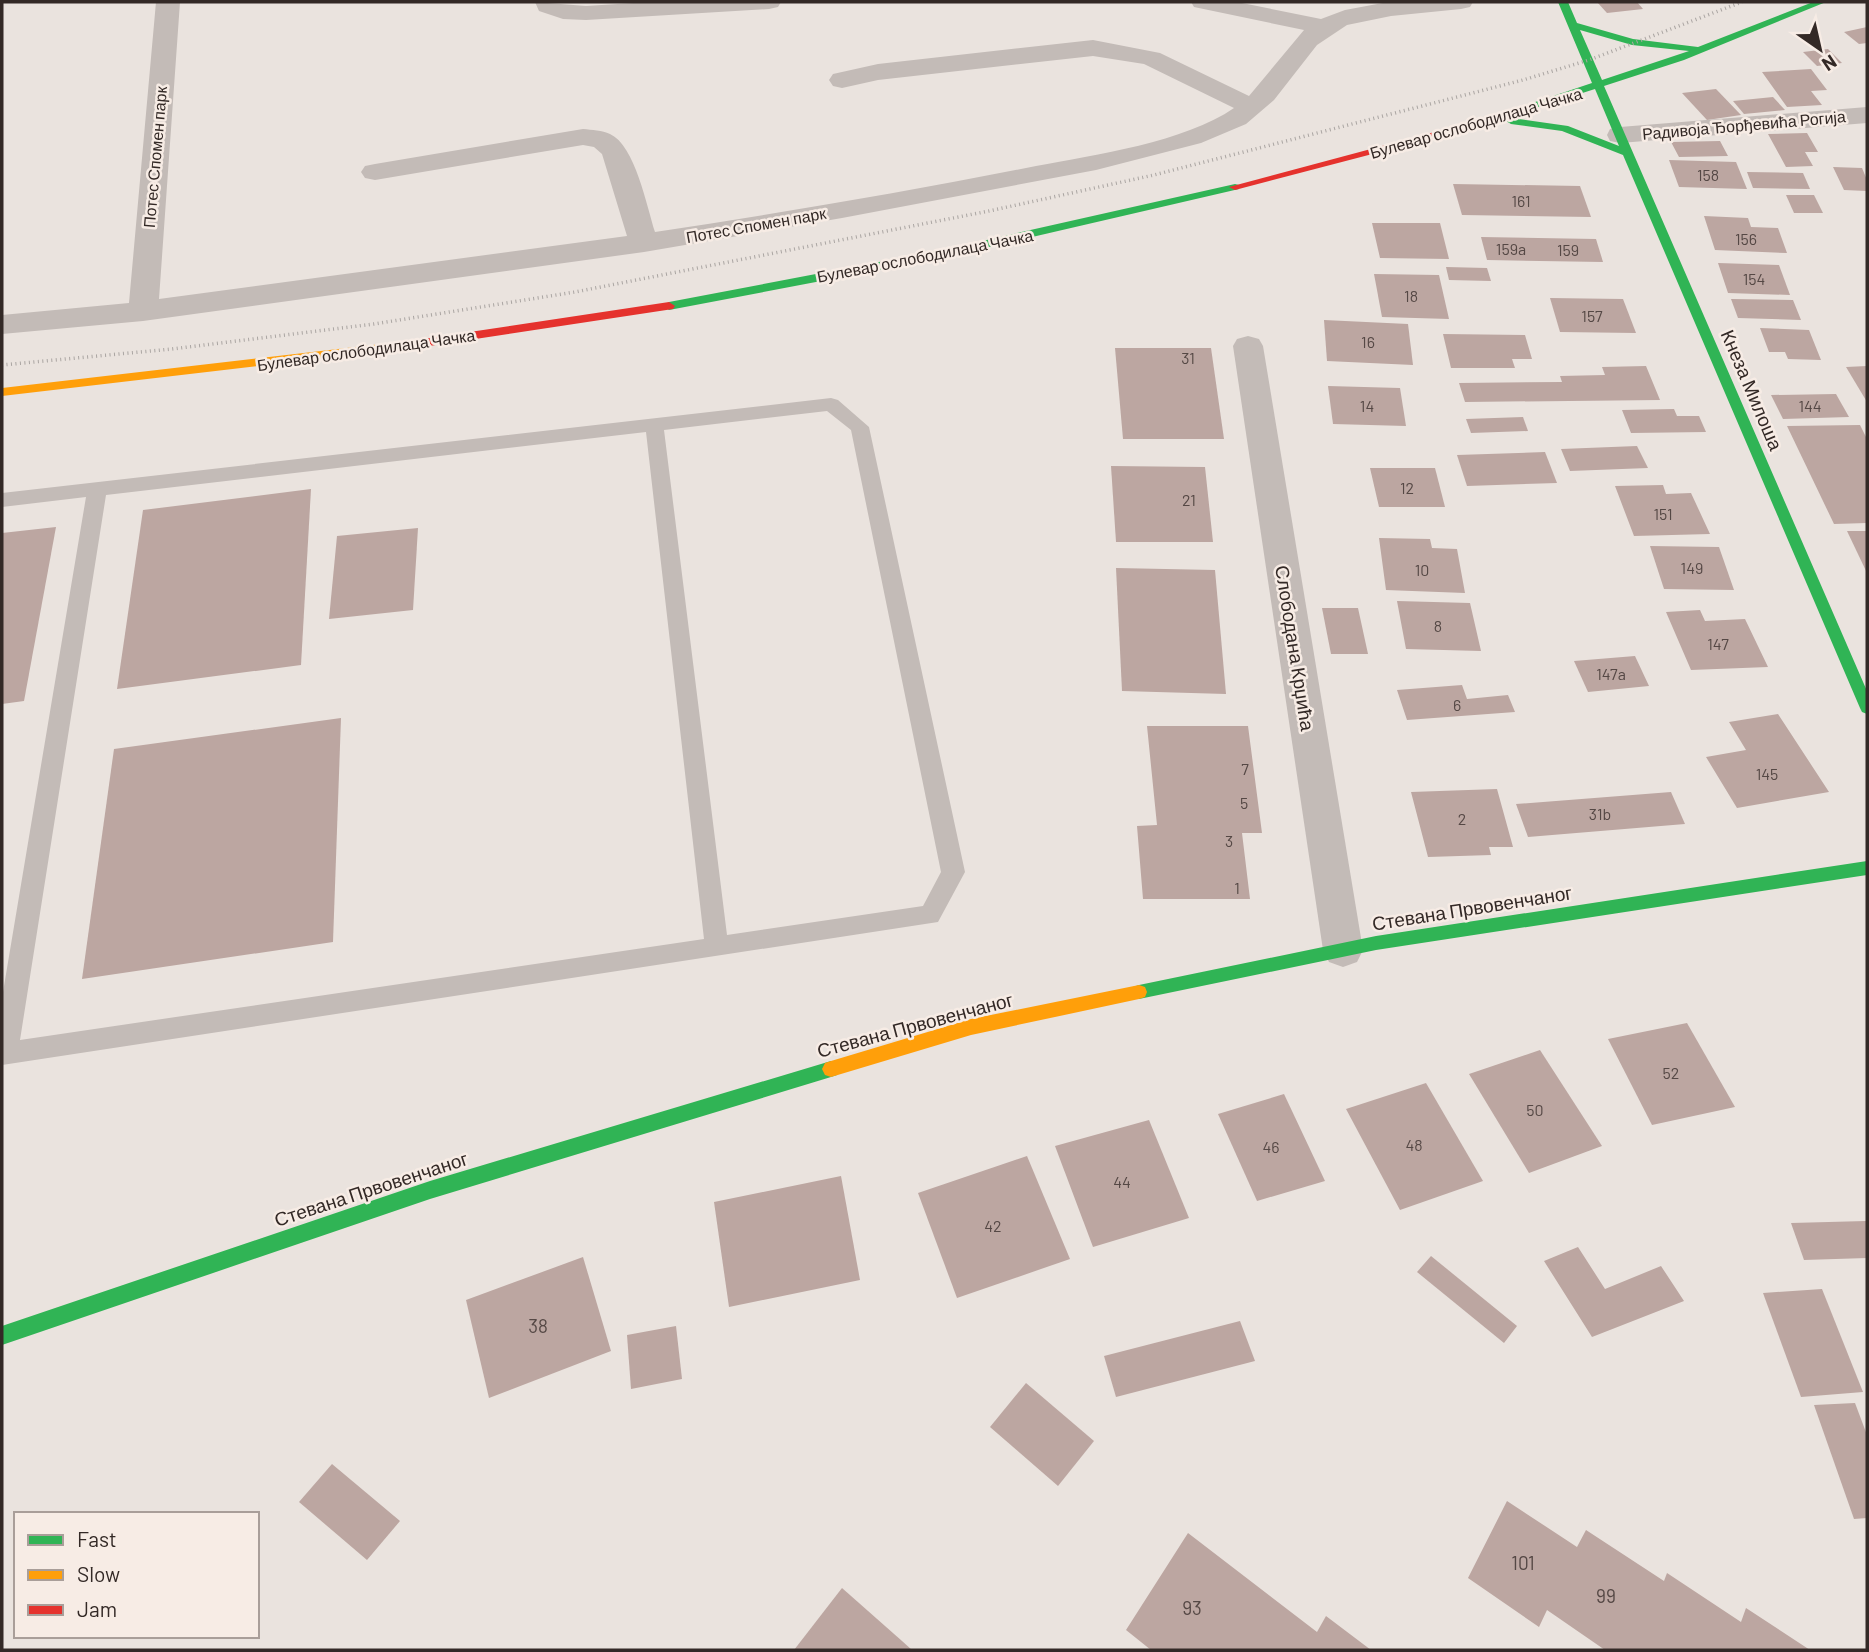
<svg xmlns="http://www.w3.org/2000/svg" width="1869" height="1652" viewBox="0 0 1869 1652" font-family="Barlow,sans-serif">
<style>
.building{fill:#bca6a1}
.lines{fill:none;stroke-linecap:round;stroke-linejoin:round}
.lane{fill:#c3bbb7;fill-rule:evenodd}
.street{fill:#c3bbb7;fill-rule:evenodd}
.fast{fill:#30b455;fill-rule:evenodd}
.slow{fill:#ff9f0a;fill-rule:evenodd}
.jam{fill:#e5322d;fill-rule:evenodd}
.rail{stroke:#aaa5a2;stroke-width:3.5;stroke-dasharray:1 3.5;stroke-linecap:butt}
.labels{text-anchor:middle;stroke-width:5;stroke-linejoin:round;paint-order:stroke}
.far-street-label{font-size:16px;fill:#332926;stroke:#f7ece5}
.number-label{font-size:16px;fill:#554845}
.street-label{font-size:19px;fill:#332926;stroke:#f7ece5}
.near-number-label{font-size:19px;fill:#554845}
</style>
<rect width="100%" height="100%" fill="#eae3de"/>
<!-- building -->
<g class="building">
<path d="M1597,2H1637L1643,9L1607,13Z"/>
<path d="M1867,27V43L1859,44L1844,32Z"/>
<path d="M1828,49L1842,63L1817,66L1803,52Z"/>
<path d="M1811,69L1827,90L1811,91L1822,105L1787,107L1762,72Z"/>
<path d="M1716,89L1741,115L1707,120L1682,93Z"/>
<path d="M1773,97L1785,110L1744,114L1733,101Z"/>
<path d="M1807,133L1818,152H1805L1813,166L1786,167L1768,134Z"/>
<path d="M1720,141L1728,156L1679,157L1671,142Z"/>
<path d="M1669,160L1736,162L1747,189L1679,187Z"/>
<path d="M1833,167L1862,168L1867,180V191L1844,190Z"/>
<path d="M1747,172L1803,173L1810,189L1753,188Z"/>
<path d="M1453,184L1580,186L1591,217L1462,215Z"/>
<path d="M1786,195H1814L1823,213H1794Z"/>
<path d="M1704,216L1748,218L1751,227L1778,228L1787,253L1715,250Z"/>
<path d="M1372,223H1440L1449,259L1380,258Z"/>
<path d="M1481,237L1596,239L1603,262L1487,260Z"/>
<path d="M1718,263L1779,265L1790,295L1728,293Z"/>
<path d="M1446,267L1487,268L1491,281L1449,280Z"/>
<path d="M1374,274L1439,275L1449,319L1382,317Z"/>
<path d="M1550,298L1623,299L1636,333L1560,332Z"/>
<path d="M1731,299L1793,300L1801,320L1738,318Z"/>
<path d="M1324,320L1408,324L1413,365L1327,361Z"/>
<path d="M1760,328L1809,330L1821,360L1788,359L1785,352H1769Z"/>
<path d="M1443,334L1525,335L1532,359H1512L1515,368H1451Z"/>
<path d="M1115,348H1211L1224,439H1123Z"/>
<path d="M1646,366L1660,400L1465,402L1459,383L1562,382L1560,376L1605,375L1602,367Z"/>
<path d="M1867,366V402L1846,367Z"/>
<path d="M1328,386L1400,388L1406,426L1333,424Z"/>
<path d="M1836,394L1849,417L1783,419L1771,395Z"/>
<path d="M1674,409L1677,416H1699L1706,432L1631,433L1622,410Z"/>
<path d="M1523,417L1528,431L1471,433L1466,419Z"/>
<path d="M1860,425L1867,439V523L1834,524L1787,426Z"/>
<path d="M1637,446L1648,468L1570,471L1561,449Z"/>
<path d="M1545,452L1557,483L1467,486L1457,455Z"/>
<path d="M1111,466L1205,467L1213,542H1116Z"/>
<path d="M1370,468H1435L1445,507H1379Z"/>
<path d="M1663,485L1666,494L1691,493L1710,534L1634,536L1615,486Z"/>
<path d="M311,489L301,665L117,689L143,510Z"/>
<path d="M56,527L24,701L2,704V533Z"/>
<path d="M418,528L413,610L329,619L337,536Z"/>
<path d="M1847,531H1867V573Z"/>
<path d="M1379,538L1430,539L1432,548L1457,549L1465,593L1386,590Z"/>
<path d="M1650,546L1719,547L1734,590L1664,589Z"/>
<path d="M1116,568L1215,570L1226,694L1122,691Z"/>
<path d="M1397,601L1470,603L1481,651L1406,649Z"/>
<path d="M1322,608H1358L1368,654H1331Z"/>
<path d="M1700,610L1705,621L1745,619L1768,667L1691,670L1666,612Z"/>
<path d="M1635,656L1649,686L1588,692L1574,661Z"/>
<path d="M1462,685L1467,699L1508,695L1515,712L1407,720L1397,690Z"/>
<path d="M1778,714L1829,792L1737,808L1706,757L1746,750L1729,722Z"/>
<path d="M341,718L333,942L82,979L114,749Z"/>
<path d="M1147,726H1248L1262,833H1242L1250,899H1143L1137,826L1157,825Z"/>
<path d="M1497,789L1513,847H1489L1491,855L1428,857L1411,792Z"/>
<path d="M1671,792L1685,824L1528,837L1516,804Z"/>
<path d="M1687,1023L1735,1107L1652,1125L1608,1039Z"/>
<path d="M1540,1050L1602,1146L1529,1173L1469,1074Z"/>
<path d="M1426,1083L1483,1181L1400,1210L1346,1109Z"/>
<path d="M1284,1094L1325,1181L1257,1201L1218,1114Z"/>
<path d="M1149,1120L1189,1218L1093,1247L1055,1146Z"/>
<path d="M1027,1156L1070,1259L957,1298L918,1193Z"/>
<path d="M841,1176L860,1280L729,1307L714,1202Z"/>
<path d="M1866,1221L1867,1258L1804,1260L1791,1223Z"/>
<path d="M1578,1247L1605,1289L1661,1266L1684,1301L1592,1337L1544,1261Z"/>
<path d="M1431,1256L1517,1326L1504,1343L1417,1272Z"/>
<path d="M583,1257L611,1351L489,1398L466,1300Z"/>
<path d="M1822,1289L1863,1392L1801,1397L1763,1293Z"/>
<path d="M1240,1321L1255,1361L1116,1397L1104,1356Z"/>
<path d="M676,1326L682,1379L631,1389L627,1335Z"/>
<path d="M1026,1383L1094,1441L1058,1486L990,1427Z"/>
<path d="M1855,1403L1867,1435V1518L1854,1519L1814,1405Z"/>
<path d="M332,1464L400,1521L367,1560L299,1502Z"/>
<path d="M1507,1501L1577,1547L1586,1530L1664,1581L1667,1573L1741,1622L1746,1608L1810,1650H1605L1547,1610L1539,1627L1468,1578Z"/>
<path d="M1188,1533L1317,1632L1326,1616L1371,1650H1151L1126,1630Z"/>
<path d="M842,1588L902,1641L912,1650H794Z"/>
</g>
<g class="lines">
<!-- lane -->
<path class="lane" d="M831,398L838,400L869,427L965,872L938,922L2,1065V998L86,497L2,507V493ZM827,411L851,430L941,872L923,906L727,935L664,430ZM646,432L704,939L20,1040L106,495Z"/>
<!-- street -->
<g class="street">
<path d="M156,2H180L159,299L627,236L602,154L594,147L583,145L375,180L365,178L361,172L365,166L375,164L583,129C592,130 602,130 610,134C635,145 647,207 655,232C782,213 910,191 1036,166C1095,155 1185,142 1234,108L1144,64L1093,56L878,80L842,88L833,86L829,80L833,74L878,64L1093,40L1160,53L1249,96L1304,30L1194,7L1191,2H1237L1321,19L1345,10L1388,2H1473L1470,7L1461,9L1391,16L1347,25L1317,45L1274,100L1246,124L1201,143L1096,170L842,218L644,252L143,321L2,334V315L129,303Z"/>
<path d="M535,2L586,6L649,2H781L778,7L769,9L586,20L563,19L539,11Z"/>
<path d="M1867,107V123L1620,143L1610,141L1607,135L1610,129L1620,127Z"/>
<path d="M1248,336L1259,339L1263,346L1363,950L1357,962L1343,967L1329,962L1323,950L1233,346L1237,339Z"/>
</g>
<!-- fast -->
<g class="fast">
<path d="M1558,2H1568L1577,23L1633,39L1698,47L1813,2H1826L1684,60L1604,86L1867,691V714L1862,712L1860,708L1623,155L1562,131L1511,124L1506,121L1511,118L1568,126L1619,146L1595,89L1472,128L1463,126L1592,83ZM1580,30L1632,45L1689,51L1602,80Z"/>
<path d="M1235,184L1239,185V189L942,258L669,310L663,306L669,302L942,250Z"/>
<path d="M1867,861V875L1376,950L1139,999L1133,997L1131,992L1133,987L1139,985L1376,936Z"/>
<path d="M831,1061L837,1063L840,1069L837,1075L831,1077L430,1199L2,1345V1326L430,1181Z"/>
</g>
<!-- slow -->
<g class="slow">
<path d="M416,340L422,344L420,347L2,396V388Z"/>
<path d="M1139,985L1145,987L1147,992L1145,997L1139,999L971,1035L831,1077L825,1075L822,1069L825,1063L831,1061L971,1019Z"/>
</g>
<!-- jam -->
<g class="jam">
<path d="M1468,123L1472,124V128L1235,190L1229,187Z"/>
<path d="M669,302L675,306L673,309L416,348L410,344L416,340Z"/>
</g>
<!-- rail -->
<path class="rail" d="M2,365L172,349L374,324L575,292L989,211L1154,175L1523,80L1589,60L1742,2"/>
</g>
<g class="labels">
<!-- far-street labels -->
<g class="far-street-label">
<text transform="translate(1476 123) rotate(-16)" y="6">Булевар ослободилаца Чачка</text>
<text transform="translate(1744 125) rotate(-5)" y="6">Радивоја Ђорђевића Рогија</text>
<text transform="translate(155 157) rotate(-85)" y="6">Потес Спомен парк</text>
<text transform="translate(756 225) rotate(-10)" y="6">Потес Спомен парк</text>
<text transform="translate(925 256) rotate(-11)" y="6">Булевар ослободилаца Чачка</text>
<text transform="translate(366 350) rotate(-8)" y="6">Булевар ослободилаца Чачка</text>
</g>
<!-- number labels -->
<g class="number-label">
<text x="1708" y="181">158</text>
<text x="1521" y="207">161</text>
<text x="1746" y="245">156</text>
<text x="1511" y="255">159a</text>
<text x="1568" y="256">159</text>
<text x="1754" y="285">154</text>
<text x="1411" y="302">18</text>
<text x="1592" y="322">157</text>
<text x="1368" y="348">16</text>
<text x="1188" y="364">31</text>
<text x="1367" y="412">14</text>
<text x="1810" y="412">144</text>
<text x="1407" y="494">12</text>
<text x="1189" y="506">21</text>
<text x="1663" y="520">151</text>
<text x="1692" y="574">149</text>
<text x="1422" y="576">10</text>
<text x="1438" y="632">8</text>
<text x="1718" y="650">147</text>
<text x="1611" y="680">147a</text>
<text x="1457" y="711">6</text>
<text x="1245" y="775">7</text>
<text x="1767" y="780">145</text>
<text x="1244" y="809">5</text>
<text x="1600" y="820">31b</text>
<text x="1462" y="825">2</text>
<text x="1229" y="847">3</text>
<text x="1237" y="894">1</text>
<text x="1671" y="1079">52</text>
<text x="1535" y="1116">50</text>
<text x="1414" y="1151">48</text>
<text x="1271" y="1153">46</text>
<text x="1122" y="1188">44</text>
<text x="993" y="1232">42</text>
</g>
<!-- street labels -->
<g class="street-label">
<text transform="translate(1752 390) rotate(67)" y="7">Кнеза Милоша</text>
<text transform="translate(1295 648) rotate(81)" y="7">Слободана Крџића</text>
<text transform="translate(1472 908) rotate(-9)" y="7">Стевана Првовенчаног</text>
<text transform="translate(915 1025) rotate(-15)" y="7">Стевана Првовенчаног</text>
<text transform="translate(371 1189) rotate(-18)" y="7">Стевана Првовенчаног</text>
</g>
<!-- near-number labels -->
<g class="near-number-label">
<text x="538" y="1333">38</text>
<text x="1523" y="1570">101</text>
<text x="1606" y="1603">99</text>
<text x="1192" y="1615">93</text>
</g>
</g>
<!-- border -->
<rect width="1869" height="1652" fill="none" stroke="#332926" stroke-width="7"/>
<!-- legend -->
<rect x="14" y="1512" width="245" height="126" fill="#f7ece5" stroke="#a99e99" stroke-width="2"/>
<rect x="28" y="1535" width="35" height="10" fill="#30b455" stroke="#a99e99" stroke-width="2"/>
<text x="77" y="1547" font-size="21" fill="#332926">Fast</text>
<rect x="28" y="1570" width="35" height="10" fill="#ff9f0a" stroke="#a99e99" stroke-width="2"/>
<text x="77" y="1582" font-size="21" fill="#332926">Slow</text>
<rect x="28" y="1605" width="35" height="10" fill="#e5322d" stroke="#a99e99" stroke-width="2"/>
<text x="77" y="1617" font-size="21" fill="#332926">Jam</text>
<!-- north arrow -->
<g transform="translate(1820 49) rotate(146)" stroke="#f7ece5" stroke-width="5" paint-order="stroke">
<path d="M0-5L12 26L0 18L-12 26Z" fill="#332926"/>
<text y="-10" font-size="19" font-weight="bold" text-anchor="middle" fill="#332926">N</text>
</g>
</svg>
